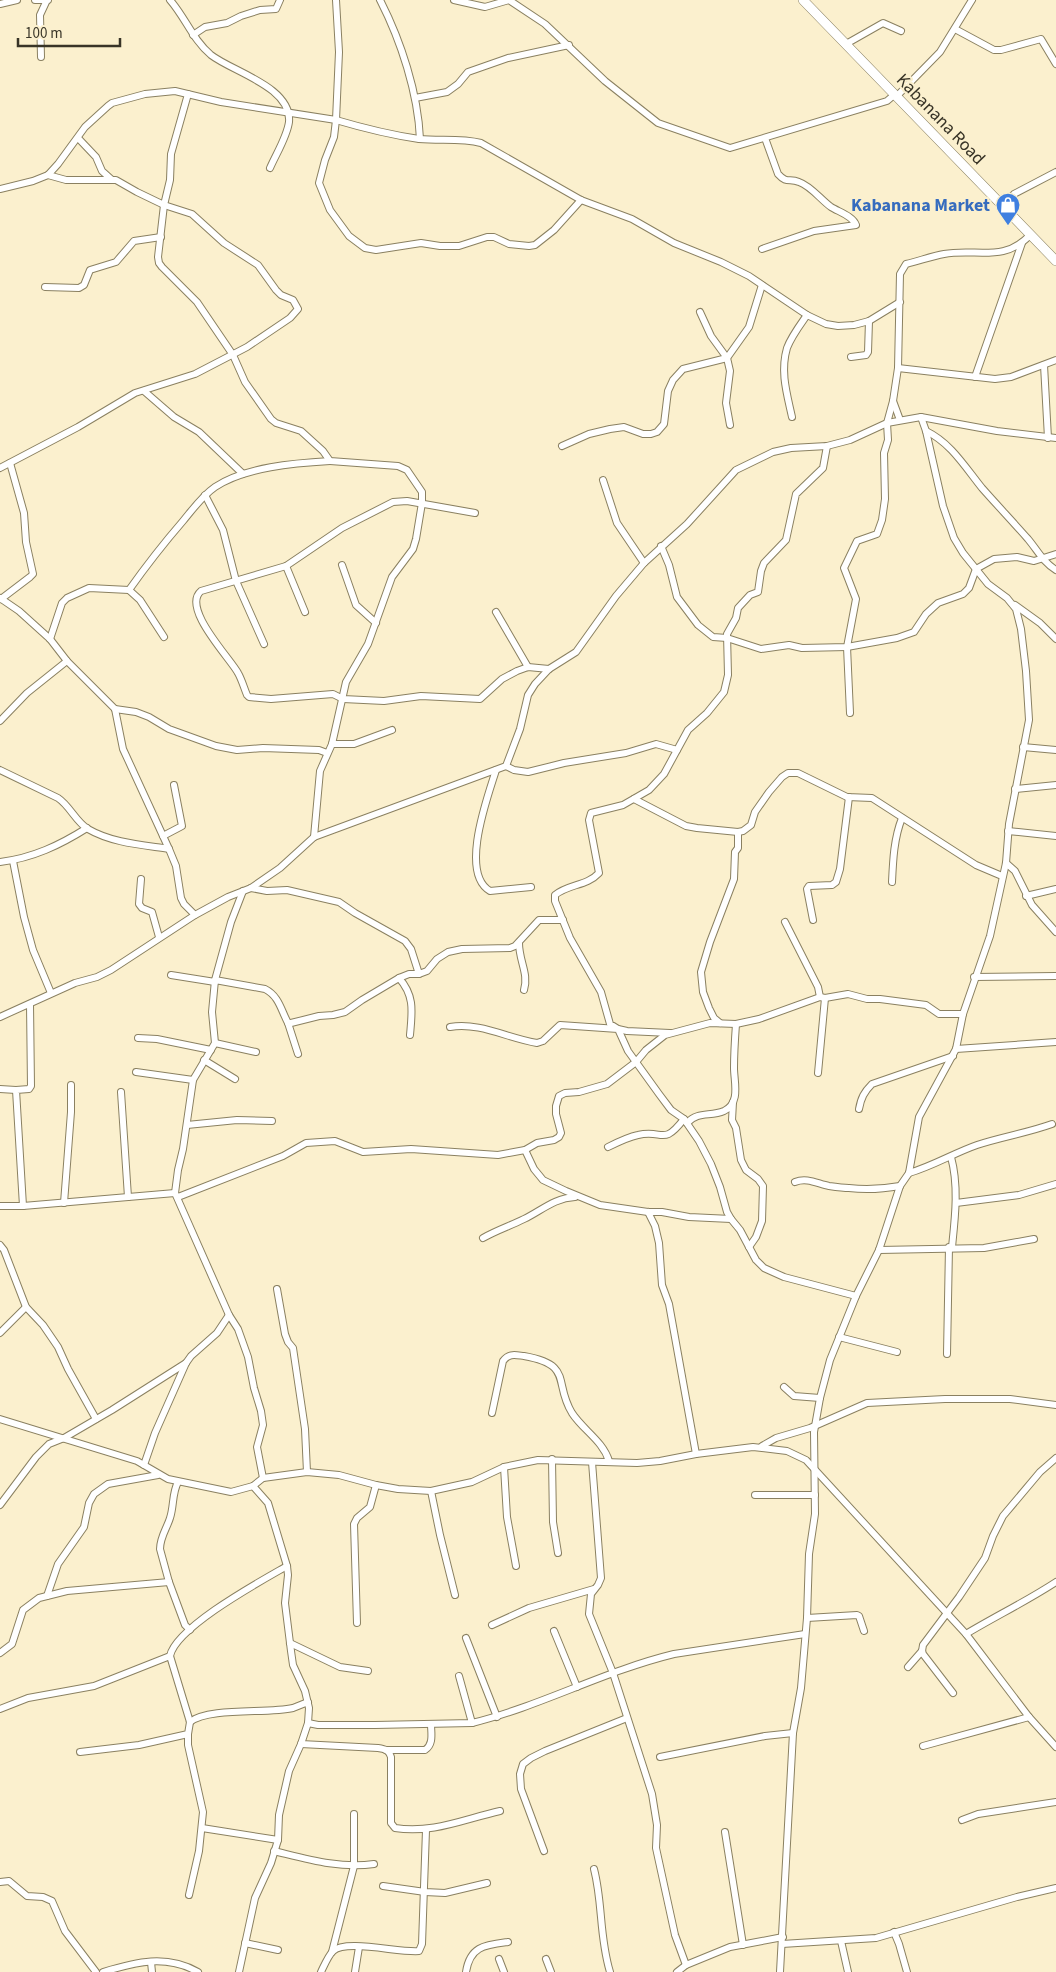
<svg xmlns="http://www.w3.org/2000/svg" width="1056" height="1972" viewBox="0 0 1056 1972" font-family="'Source Sans 3',sans-serif">
<style>
.lines{fill:none;stroke-linecap:round;stroke-linejoin:round}
.street-casing{stroke:#8a8061;stroke-width:8}
.secondary-casing{stroke:#8a8061;stroke-width:10}
.street{stroke:#fff;stroke-width:6}
.secondary{stroke:#fff;stroke-width:9}
.labels{text-anchor:middle;stroke-width:4.5;stroke-linejoin:round;paint-order:stroke}
.street-label{font-size:18px;fill:#383427;stroke:#fbf0ce}
.shop-label{font-size:18px;font-weight:bold;fill:#366cbe;stroke:#fbf0ce;text-anchor:end}
</style>
<rect width="100%" height="100%" fill="#fbf0ce"/>
<g class="lines">
<defs>
<g id="street">
<path d="M35,0H48"/>
<path d="M170,0C185,17 193,40 211,55C233,72 292,87 289,122C287,137 276,154 270,168"/>
<path d="M336,0L339,52L336,120L334,137L325,160L319,183L330,210L349,236L365,248L376,250L421,243L440,246H459L487,237H494L509,244L529,246L535,245L554,230L581,200"/>
<path d="M380,0C401,41 418,93 420,139"/>
<path d="M454,0L485,7L509,0L545,24L605,81L658,123L730,148L887,101L894,95"/>
<path d="M0,4L17,0"/>
<path d="M955,29L994,50H1001L1041,39L1056,64"/>
<path d="M193,35L205,27L227,23L241,16L260,10L276,9L280,0"/>
<path d="M846,44L883,23L901,31"/>
<path d="M41,57L40,15L47,0"/>
<path d="M188,94L171,154L170,180L164,205L158,257L159,263L162,267L197,302L233,355L245,382L271,419L276,423L301,431L323,451L330,461L398,466L407,470L422,492V503L416,539L413,549L392,577L368,644L346,682L332,744L320,771L314,837"/>
<path d="M896,97L940,52L972,0"/>
<path d="M415,98L447,92L458,84L468,72L508,58L569,45"/>
<path d="M48,175L66,180H112"/>
<path d="M0,189L33,181L48,175L58,164L85,127L108,106L112,103L145,94L175,91L221,102L336,120C363,128 392,135 419,139C440,141 461,138 481,143L581,200L632,219L674,243L721,262L749,276L807,315L826,324L838,326L854,325L869,321L900,302"/>
<path d="M1002,206L1014,194L1056,172"/>
<path d="M762,249L814,231L856,225C853,216 839,212 831,207C821,200 811,186 799,182C789,178 787,184 778,174L765,138"/>
<path d="M45,287L79,288L84,285L90,270L116,262L134,241L161,237"/>
<path d="M700,312L711,336L727,358L730,371L726,403L730,425"/>
<path d="M851,357L866,355L868,352L869,321"/>
<path d="M1044,365L1048,438"/>
<path d="M898,368L995,379L1011,377L1056,360"/>
<path d="M975,377L1022,243"/>
<path d="M144,391L174,417L199,432L243,474"/>
<path d="M893,401L900,420"/>
<path d="M792,417C787,394 780,372 787,348C791,337 800,325 807,315"/>
<path d="M926,431C951,443 965,467 982,488C997,505 1013,522 1028,539C1038,551 1043,562 1056,570"/>
<path d="M562,446L589,434L610,429L624,427L643,434H651L657,432L664,424L668,391L673,380L683,369L727,358L749,327L762,285"/>
<path d="M0,468L78,427L135,393L195,374L247,347L290,318L298,309L293,300L281,295L276,290L258,265L224,243L192,214L164,205L137,192L116,180H112L102,171L96,157L78,138"/>
<path d="M603,480L617,523L644,563"/>
<path d="M205,495L223,530L236,581L264,644"/>
<path d="M475,513L407,501L393,502L342,528L286,566L201,591C181,608 230,658 238,673C242,680 244,688 247,695L249,697L271,699L333,694L343,699L384,701L421,696L480,699L502,679L517,671L528,667L549,669"/>
<path d="M661,546L669,565L677,597L698,625L713,637L727,638L761,649L789,645L802,648L847,647L897,638L914,632L926,614L938,603L963,594L969,588L976,569L994,559L1017,557L1034,561L1056,554"/>
<path d="M342,565L356,605L376,623"/>
<path d="M286,566L305,612"/>
<path d="M129,590C146,566 164,543 183,521C193,509 202,496 215,487C245,467 295,463 330,461"/>
<path d="M0,598L19,611L50,639L67,661L115,709L123,749L169,849L176,866L181,898L184,904L195,915"/>
<path d="M1,599L30,577L33,574L26,542L24,513L10,463"/>
<path d="M1015,605L1040,623L1056,639"/>
<path d="M496,612L528,667"/>
<path d="M50,639L62,603L67,598L89,588L129,590L140,600L164,637"/>
<path d="M115,709L136,712L149,717L169,729L216,746L237,750L263,748L319,750L327,753"/>
<path d="M850,713L847,647L856,599L844,568L857,541L877,534L882,520L885,499L884,453L888,440L887,423L893,401L898,368L900,274L906,264C919,261 932,256 944,254C976,248 1004,263 1030,235"/>
<path d="M0,721L27,693L67,661"/>
<path d="M332,744H354L392,730"/>
<path d="M1023,747L1056,750"/>
<path d="M506,766L514,770L528,772L564,763L626,753L656,744L677,750"/>
<path d="M0,770L58,798C70,806 76,822 88,829C112,843 143,845 169,849"/>
<path d="M496,770C488,796 459,873 490,891L531,887"/>
<path d="M1015,789L1056,785"/>
<path d="M634,799L686,826L697,828L738,832L743,831L751,825L755,812L769,792L782,777L788,773H798L847,797L872,798L976,865L1002,876"/>
<path d="M1008,831L1056,836"/>
<path d="M163,836L182,826L174,785"/>
<path d="M13,861L24,917L33,950L51,993"/>
<path d="M0,862C33,858 60,845 87,828"/>
<path d="M1006,863L1015,871L1032,905L1056,932"/>
<path d="M141,879L139,904L142,908L152,912L159,937"/>
<path d="M892,882C893,860 894,838 902,818"/>
<path d="M251,888L267,891L287,890L339,902L355,913L405,941L411,949L419,974"/>
<path d="M243,891L231,922L215,980L212,1012L215,1043L193,1080L183,1149L178,1170L175,1193L229,1315L238,1329L248,1357L254,1388L261,1411L263,1425L257,1447L263,1478"/>
<path d="M1026,896L1056,889"/>
<path d="M813,920L807,889L809,886L832,885L836,882L840,869L849,797"/>
<path d="M785,922L818,987L820,997"/>
<path d="M519,943C519,961 529,974 524,990"/>
<path d="M171,975L215,982"/>
<path d="M974,977L1056,976"/>
<path d="M399,978C415,996 412,1012 410,1035"/>
<path d="M215,980L265,989C279,996 281,1010 288,1023H291L319,1016L333,1015L345,1012L362,1000L399,978L409,974H419L427,971L437,959L448,952L462,949L510,948L515,946L539,920H563"/>
<path d="M0,1017L75,983L97,977L111,970L195,915L228,897L251,888L280,868L314,837L506,766L520,729L528,695L535,684L549,669L576,652L616,596L644,563L687,524L736,470L773,452L791,448L827,446L850,440L887,423L921,417L997,431L1056,438"/>
<path d="M288,1023L298,1054"/>
<path d="M720,1023L714,1018L709,1008L703,992L701,972L710,942L734,879L735,852L738,848V832"/>
<path d="M450,1027C480,1022 507,1038 537,1043L543,1041L560,1025L618,1029L628,1051L659,1094L671,1110L684,1119L699,1141L711,1164L720,1187L727,1212L731,1219"/>
<path d="M670,1033L627,1031L618,1029L610,1024L601,992L570,938L555,901V895C568,884 587,886 599,873L589,820L591,813L623,805L649,790L664,774L688,730L707,713L724,692L728,675L727,634L736,618L738,608L750,595L758,592L761,571L764,563L786,540L796,494L823,468L827,446"/>
<path d="M138,1038L157,1039L211,1050"/>
<path d="M215,1043L256,1052"/>
<path d="M956,1049L1056,1042"/>
<path d="M204,1060L235,1079"/>
<path d="M136,1072L193,1080"/>
<path d="M818,1073L825,998"/>
<path d="M0,1089L16,1090"/>
<path d="M121,1092L128,1197"/>
<path d="M733,1102L732,1120L736,1128L741,1160L746,1170L758,1179L763,1186L762,1221L756,1237L749,1247"/>
<path d="M859,1109C861,1098 864,1092 872,1084L953,1056"/>
<path d="M687,1123C698,1111 710,1117 724,1111C741,1103 734,1082 734,1068C734,1053 735,1038 736,1024"/>
<path d="M187,1125L237,1120L272,1121"/>
<path d="M608,1147C618,1142 628,1137 638,1135C664,1129 662,1147 684,1119"/>
<path d="M525,1150L534,1169L543,1180L566,1191L600,1205L648,1212H662L689,1217L731,1219L740,1230L756,1260L764,1268L784,1277L856,1296"/>
<path d="M951,1157C959,1186 955,1218 952,1247"/>
<path d="M909,1173C933,1166 954,1153 977,1145C1001,1137 1027,1133 1052,1124"/>
<path d="M795,1182C807,1177 818,1184 829,1186C836,1187 843,1188 849,1188C866,1190 883,1189 900,1186"/>
<path d="M178,1197L283,1156L306,1143L335,1141L363,1152L411,1149L498,1155L525,1150L537,1143L554,1140L559,1137L561,1133L556,1114V1106L559,1096L565,1093L579,1092L607,1084L636,1062L646,1050L665,1035L710,1023L736,1024L759,1019L820,997L825,998L848,994L867,999H880L926,1005L939,1014H963"/>
<path d="M64,1203L71,1112V1085"/>
<path d="M956,1203L1019,1195L1056,1184"/>
<path d="M0,1206H23L175,1193"/>
<path d="M23,1206L16,1090L29,1089L31,1086L30,1004"/>
<path d="M648,1212L655,1226L659,1243L662,1285L669,1304L696,1454"/>
<path d="M483,1238C497,1230 510,1226 524,1219C541,1211 554,1198 575,1197"/>
<path d="M0,1245L4,1250L26,1307L43,1325L58,1347L68,1369L96,1419"/>
<path d="M879,1250L984,1248L1034,1239"/>
<path d="M277,1289L285,1334L288,1342L293,1348L305,1429L307,1472"/>
<path d="M0,1333L26,1307"/>
<path d="M839,1337L897,1352"/>
<path d="M947,1354L949,1247"/>
<path d="M784,1387L794,1396L820,1398"/>
<path d="M492,1413L503,1361C509,1353 515,1355 524,1356C574,1365 553,1382 572,1413C583,1430 603,1441 609,1461"/>
<path d="M0,1419L137,1461L168,1479L231,1492L253,1486L263,1478L307,1472L339,1475L376,1485L398,1489L431,1491L472,1482L504,1467L538,1460L637,1463L660,1461L696,1454L753,1447L787,1451L806,1460L966,1634L1029,1717L1056,1747"/>
<path d="M762,1446L776,1438L810,1428L867,1403L945,1399H1010L1056,1405"/>
<path d="M552,1459L553,1522L558,1553"/>
<path d="M592,1462L601,1578L598,1585L591,1594L589,1614L613,1673L652,1794L657,1825L656,1848L675,1935L686,1965"/>
<path d="M144,1465L155,1433L186,1363L191,1356L217,1333L229,1315"/>
<path d="M504,1467L507,1517L516,1566"/>
<path d="M178,1482C172,1493 174,1506 170,1518C167,1528 160,1537 160,1549L169,1582L185,1625L190,1630"/>
<path d="M431,1491L440,1535L455,1595"/>
<path d="M755,1495H815"/>
<path d="M0,1505L36,1457L49,1444L64,1438L112,1410L186,1363"/>
<path d="M47,1596L58,1564L84,1527L89,1503L94,1494L108,1484L158,1475"/>
<path d="M807,1618L857,1615L859,1616L864,1631"/>
<path d="M357,1623L354,1524L357,1518L370,1507L376,1485"/>
<path d="M492,1625L529,1608L594,1589"/>
<path d="M554,1631L577,1687"/>
<path d="M966,1634C996,1616 1027,1601 1056,1582"/>
<path d="M466,1638L497,1717"/>
<path d="M290,1643L340,1667L368,1671"/>
<path d="M0,1653L12,1644L23,1610L39,1598L67,1591L169,1582"/>
<path d="M908,1667L922,1651"/>
<path d="M953,1693L923,1654L922,1651L923,1645L959,1597L985,1558L993,1536L1003,1516L1040,1472L1056,1458"/>
<path d="M0,1709L28,1698L94,1686L170,1656"/>
<path d="M190,1722C209,1707 268,1714 293,1708C298,1706 303,1704 308,1702"/>
<path d="M308,1723L318,1725H375L472,1723L459,1676"/>
<path d="M472,1723C541,1706 604,1671 674,1654L805,1634"/>
<path d="M188,1734V1745L203,1812L199,1851L189,1895"/>
<path d="M301,1744L378,1748C385,1749 389,1750 391,1757V1823L395,1828C432,1834 464,1819 500,1811"/>
<path d="M923,1746L1029,1717"/>
<path d="M386,1750H425C434,1744 431,1733 431,1724"/>
<path d="M80,1752L139,1745L188,1734L190,1722L170,1656C176,1627 261,1581 287,1566"/>
<path d="M660,1757L765,1736L793,1733"/>
<path d="M962,1820L978,1814L1056,1802"/>
<path d="M202,1828L278,1840"/>
<path d="M725,1832L743,1945"/>
<path d="M274,1851C307,1859 340,1869 374,1864"/>
<path d="M544,1851L521,1789L520,1774L523,1764L531,1758L545,1751L627,1718"/>
<path d="M594,1869C603,1904 599,1936 610,1972"/>
<path d="M0,1882L9,1881L27,1896L43,1897L52,1901L65,1931L96,1972"/>
<path d="M383,1886L425,1892L445,1893L487,1883"/>
<path d="M894,1932L899,1944L907,1972"/>
<path d="M841,1941L848,1972"/>
<path d="M245,1943L278,1950"/>
<path d="M782,1944L876,1938L1017,1897L1056,1888"/>
<path d="M332,1952L354,1866V1814"/>
<path d="M499,1959L504,1972"/>
<path d="M546,1959L551,1972"/>
<path d="M151,1962L152,1972"/>
<path d="M103,1972C136,1962 166,1954 198,1972"/>
<path d="M239,1972L255,1898L271,1863L278,1840L279,1815L289,1771L301,1744L308,1723L309,1708L305,1691L293,1665L291,1651L285,1603L288,1575L287,1566L268,1503L253,1486"/>
<path d="M321,1972C324,1966 328,1956 333,1951C346,1939 400,1953 419,1951L422,1944L426,1830"/>
<path d="M355,1972L359,1947"/>
<path d="M466,1972C470,1946 485,1945 508,1942"/>
<path d="M677,1972L686,1965L730,1947L783,1937"/>
<path d="M780,1972L793,1733L801,1688L807,1618L809,1554L815,1514L814,1432L820,1398L830,1360L856,1296L879,1250L900,1186L909,1173L919,1117L956,1049L963,1014L990,936L1006,863L1009,824L1029,720L1026,671L1021,629L1016,609L1007,598L988,584L963,553L954,538L943,506L926,431L921,417"/>
</g>
<path id="secondary" d="M803,0L1056,261"/>
</defs>
<!-- street casing -->
<use href="#street" class="street-casing"/>
<!-- secondary casing -->
<use href="#secondary" class="secondary-casing"/>
<!-- street -->
<use href="#street" class="street"/>
<!-- secondary -->
<use href="#secondary" class="secondary"/>
</g>
<!-- icons -->
<defs>
<symbol id="shop-pin" viewBox="-11 -11 22 30"><path d="M0 17L-7.5 6A9.5 9.5 0 1 1 7.5 6Z" fill="#3f7fe0" stroke="#fbf0ce"/><path d="M-5-2.5h2.3a2.7 3.5 0 0 1 5.4 0H5L5.5 6h-11ZM-1.5-2.5h3a1.5 2.3 0 0 0-3 0Z" fill="#fff"/></symbol>
</defs>
<g fill-rule="evenodd">
<use href="#shop-pin" x="994" y="191" width="28" height="38"/>
</g>
<g class="labels">
<!-- street labels -->
<g class="street-label">
<text transform="translate(941 119) rotate(46)" y="6">Kabanana Road</text>
</g>
<!-- shop labels -->
<g class="shop-label">
<text x="990" y="211">Kabanana Market</text>
</g>
</g>
<!-- scale -->
<path d="M18 38v8h102v-8" fill="none" stroke="#383427" stroke-width="2.5"/>
<text x="25" y="38" font-size="15" fill="#383427" stroke="#fbf0ce" stroke-width="4" paint-order="stroke">100 m</text>
</svg>
